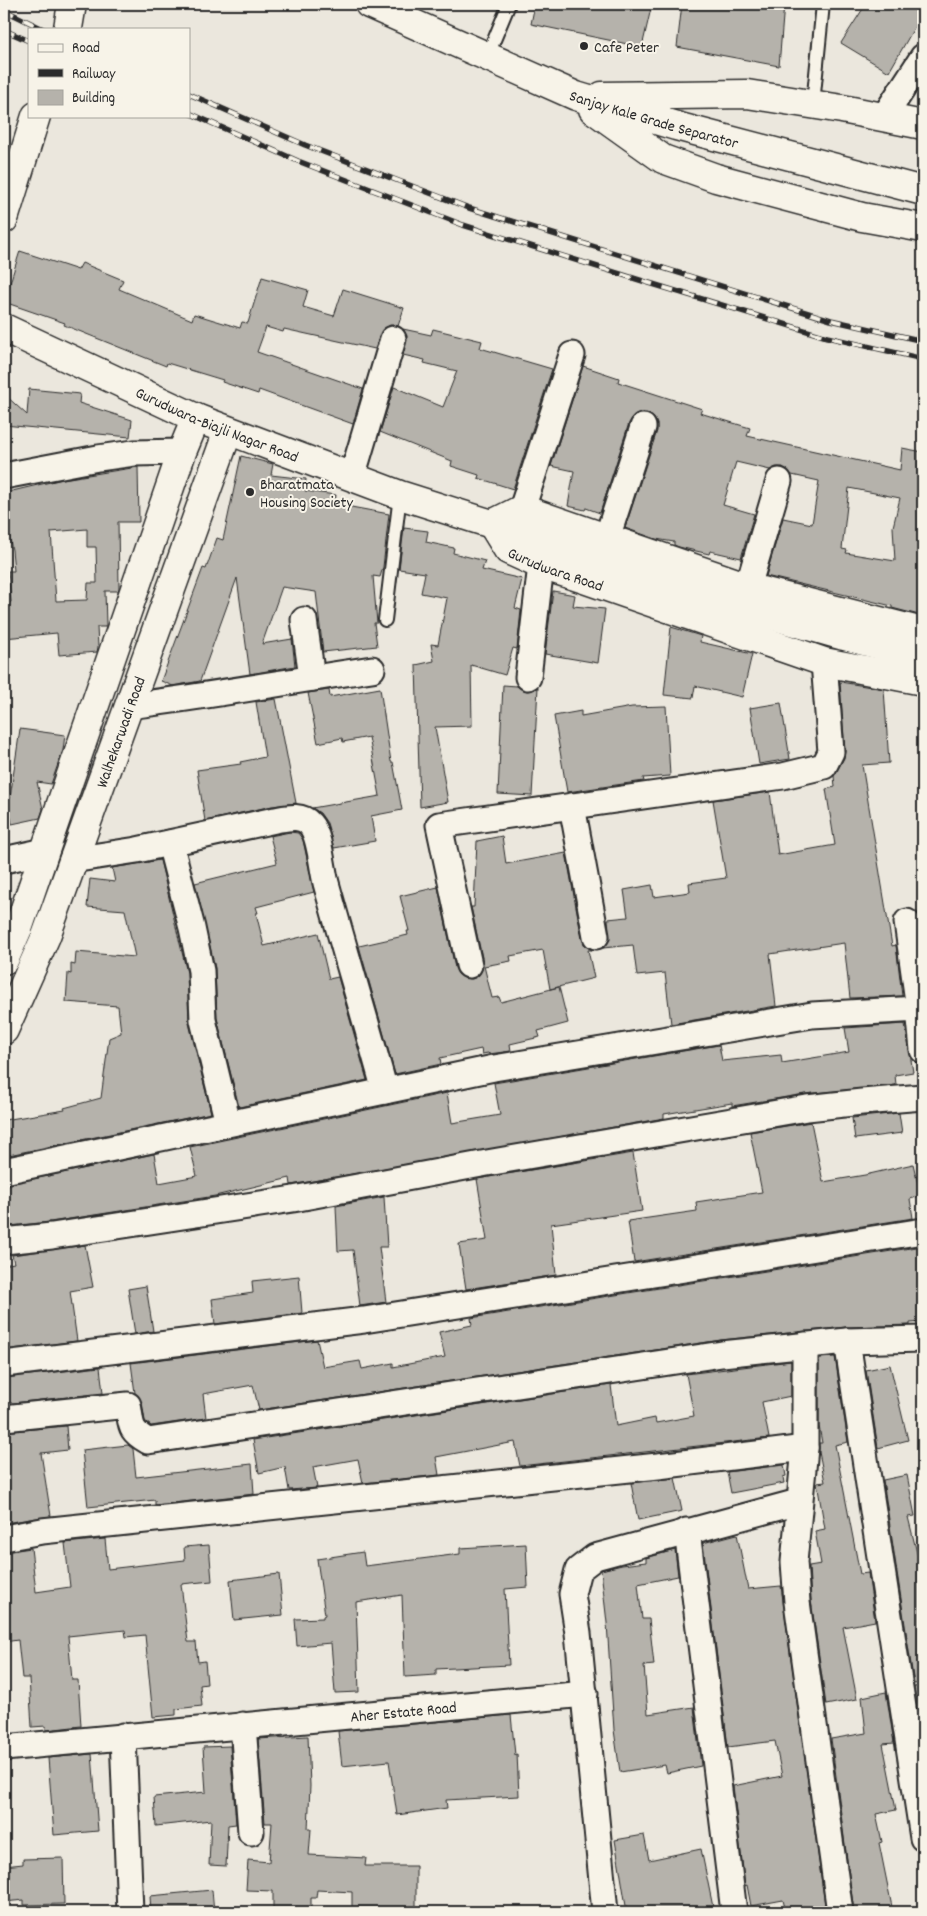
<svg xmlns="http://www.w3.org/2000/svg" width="927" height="1916" viewBox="0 0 927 1916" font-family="Dekko,sans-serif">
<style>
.building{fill:#b5b2ab;stroke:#2b2b2b;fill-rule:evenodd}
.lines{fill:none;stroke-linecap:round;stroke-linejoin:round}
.lane-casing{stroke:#2b2b2b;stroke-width:16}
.street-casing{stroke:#2b2b2b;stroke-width:29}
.secondary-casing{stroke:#2b2b2b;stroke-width:31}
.lane{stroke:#f7f3e8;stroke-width:12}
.street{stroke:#f7f3e8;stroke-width:25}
.secondary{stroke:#f7f3e8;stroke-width:28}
.rail-casing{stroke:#2b2b2b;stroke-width:5.5}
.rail{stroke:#f7f3e8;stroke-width:4;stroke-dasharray:11;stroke-linecap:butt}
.poi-dot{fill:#2b2b2b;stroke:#f7f3e8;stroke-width:2}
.labels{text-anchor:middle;stroke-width:4;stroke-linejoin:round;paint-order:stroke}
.poi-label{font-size:16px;fill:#2b2b2b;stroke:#f7f3e8;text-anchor:start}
.street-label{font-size:16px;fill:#2b2b2b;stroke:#f7f3e8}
</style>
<rect width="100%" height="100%" fill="#ebe7dd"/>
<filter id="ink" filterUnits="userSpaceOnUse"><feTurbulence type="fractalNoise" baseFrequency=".02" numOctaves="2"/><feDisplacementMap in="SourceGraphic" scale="10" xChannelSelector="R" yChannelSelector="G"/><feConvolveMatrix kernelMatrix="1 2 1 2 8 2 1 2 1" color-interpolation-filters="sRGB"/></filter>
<g filter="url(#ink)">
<!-- building -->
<g class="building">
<path d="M535,4H652L642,47L531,24Z"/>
<path d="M682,4H784L779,66L677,47Z"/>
<path d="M866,4H911L923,12L889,72L841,43Z"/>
<path d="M20,251L78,270L82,263L123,280L119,289L192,320L194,314L240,328L242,322L248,323L262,277L308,290L303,307L334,316L343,289L404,308L398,326L390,325L383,329L375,349L284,329L283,332L266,327L257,352L363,389L353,424L259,390L258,394L222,382L223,380L167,363L166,366L64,325L65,323L4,302Z"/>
<path d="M403,329L431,335L433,329L482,341L480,348L552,369L513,489L478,478L479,475L451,466L452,461L380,432L394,387L443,407L457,371L424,363L425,360L403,355L407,336Z"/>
<path d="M583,366L619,378L618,382L702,409L700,413L750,428L747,436L900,470L902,448L923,452V616L892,608V606L766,576L783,518L812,524L819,481L792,475L783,467H776L770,470L736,462L723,505L754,514L741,558L710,551L709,554L679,547L674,545V542L656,539L625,528L657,431V424L654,418L647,413H640L634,416L629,423L600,513L586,508L585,510L568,506L574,471L551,466ZM849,488L900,498L893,527L895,561L846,553L847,550L842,549Z"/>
<path d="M29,389L80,394L79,403L132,420L130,437L4,425V394L27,415Z"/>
<path d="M241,456L273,464L271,475L306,479L305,491L336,495L335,504L389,514L383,567L380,577L373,576L377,623H374L377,646L323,652L316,592L282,587L262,644L292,639L295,666L250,674L237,578L200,681L173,686L161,681L203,568L206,569L217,538L223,540Z"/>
<path d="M138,467L139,522H118L119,588L118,591H105L106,625L105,627H97L98,647L97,652L59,655L57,633L4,638V603L11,602L8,571H14L12,550L4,514V493L63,479ZM87,529V547H96L97,583H88L87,600L56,601L51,532Z"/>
<path d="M404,528L428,531L426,542L454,548L453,553L485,561L482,570L522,579L515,608L521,610L517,649L513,648L505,675L471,665L472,726L435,727L448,802L420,807L416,665L434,661L431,644L438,645L447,598L421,593L425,573L399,569Z"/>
<path d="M553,591L575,595L573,606L605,609L598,663L545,654Z"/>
<path d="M671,627L701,636L700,642L752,654L742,697L695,686L693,698L664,695Z"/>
<path d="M840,682L884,689L889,763L862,765L892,946L896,945L902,996L850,998L844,943L770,954L776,1006L671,1024L665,973L637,976L633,945L603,948L610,940L608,919L628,917L624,890L652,885L654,897L690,892L689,883L726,878L713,800L770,792L778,855L835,845L826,789L835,787L834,776L844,758L845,751Z"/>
<path d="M503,685L517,686L527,691L533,690L538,687L532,796L498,794Z"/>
<path d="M380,688L391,762H393L402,810L371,816L375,841L334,848L327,823L320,813L312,808L380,796L369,737L343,742L342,738L318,743L308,693L329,690L330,697Z"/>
<path d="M276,699L296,803L272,806L205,821L197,770L241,764L240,762L265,757L256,702Z"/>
<path d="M781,703L790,759L759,764L750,708Z"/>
<path d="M666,706L670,776L643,778L644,781L567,792L554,716L581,711V716L632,707Z"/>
<path d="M20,729L65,735L63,750L51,784L37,782L43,809L40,818L12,824L7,799L10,798Z"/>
<path d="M290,832L298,833L303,840L314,892L256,907L258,913H256L264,946L318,933L329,979L338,977L367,1080L239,1107L217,1018L215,968L195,883L277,863L270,836Z"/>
<path d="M502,836L506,864L566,853L582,939L585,946L592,950H588L594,978L550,989L543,950L510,956L511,961L484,966L492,998L499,997L501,1002L559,987L568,1023L538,1031L540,1037L510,1044L511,1051L489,1054L488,1053L482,1054L481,1049L440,1058L441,1064L395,1074L359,946L408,935L407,931H409L400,896L438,887L455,968L458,974L464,978L472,979L478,976L482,970L483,962L471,907H474L477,841Z"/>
<path d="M160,860L187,973L189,1023L211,1113L4,1156V1120L65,1110L64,1108L101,1098L109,1038L121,1033L118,1006L66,1002L68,973L71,974V964L75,965L76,952L135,957L125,910L87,907L90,879L115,882L112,868Z"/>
<path d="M905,1024L913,1072L895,1075L896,1085L805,1094L732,1106V1103L664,1114V1118L291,1185L290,1178L215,1196L50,1222L9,1226L4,1185L154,1154L159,1183L197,1176L190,1147L447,1093L452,1123L500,1115L494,1083L719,1045L722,1061L781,1055L782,1063L849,1052L845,1028Z"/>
<path d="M899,1113L902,1133L855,1139L852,1118Z"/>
<path d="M811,1122L823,1182L865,1175L913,1164L921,1196L910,1199L913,1218L634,1262L628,1221L697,1211L696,1202L762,1192L750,1132Z"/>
<path d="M633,1153L642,1211L551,1224L556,1275L466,1289L459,1244L487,1240L477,1179Z"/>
<path d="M384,1197L387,1247H379L386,1302L360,1306L353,1250L338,1251L336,1206Z"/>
<path d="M85,1245L93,1287L70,1291L77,1341L4,1350V1265L14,1263L12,1255Z"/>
<path d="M923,1246V1322L910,1323V1325L846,1327L721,1340L259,1410L253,1385L203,1394L206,1418L151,1426L145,1421L142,1402L135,1393L131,1363L317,1340L323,1367L360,1361L362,1369L393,1363V1367L445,1357L439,1332L472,1325L471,1318Z"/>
<path d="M299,1276L302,1313L215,1324L212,1299L253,1293L252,1281Z"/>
<path d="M146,1286L153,1331L135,1334L128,1289Z"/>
<path d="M835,1357L848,1442L835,1445L860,1574L868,1573L875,1621L843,1627L857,1699L826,1705L811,1600L809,1566L821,1564L815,1531L825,1529L817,1483L825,1482L819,1452V1443H822L819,1426V1358Z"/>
<path d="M791,1361V1396L762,1402L769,1438L520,1466L515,1442L436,1457L439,1475L363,1483L358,1459L313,1467L317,1488L289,1490L285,1467L259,1473L253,1440L611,1385L616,1426L655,1418L656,1423L694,1416L686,1374Z"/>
<path d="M890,1365L908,1440L878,1448L866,1370Z"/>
<path d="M100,1367L103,1393L4,1404V1378Z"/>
<path d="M66,1426L68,1450L41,1453L51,1516L4,1523V1492H8L4,1464V1432Z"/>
<path d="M128,1445L133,1449L136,1477L252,1464L254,1494L155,1505V1500L88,1507L82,1450Z"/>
<path d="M784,1465L786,1476L783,1477L784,1483L731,1493L727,1472Z"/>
<path d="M907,1475L915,1516L908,1517L920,1565L918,1566L923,1588V1683L914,1684L883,1480Z"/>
<path d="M675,1478L682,1511L638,1520L631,1483Z"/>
<path d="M737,1534L748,1589L781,1586L826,1912H786L783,1900L751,1906L747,1885L745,1886L733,1786L782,1776L775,1741L728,1747L703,1543Z"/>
<path d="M105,1539L108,1569L185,1560L184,1547L209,1545L212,1581L181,1584L188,1642H196L198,1662L205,1661L207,1684L200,1685L202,1706L176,1709V1715L153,1717L145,1635L126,1637L125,1630L68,1636L72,1680H78L81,1726L46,1730V1726L32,1727L29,1678H22L18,1640L4,1642V1552L31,1548L36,1592L70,1587L65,1543Z"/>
<path d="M526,1544L528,1587L505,1589L509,1665L436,1669V1675L405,1677L402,1595L356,1602L359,1692L335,1693L331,1643L297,1646L295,1619L323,1618V1616L325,1615L317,1559L363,1552L365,1566L460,1554V1548Z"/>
<path d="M675,1550L678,1576L638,1584L642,1619H649L654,1665L644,1666L648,1714L694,1707L701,1766L667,1773L665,1765L620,1772L614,1730L607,1623L601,1570L622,1565L646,1562V1558Z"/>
<path d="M279,1574L283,1615L234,1620L230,1580Z"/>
<path d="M923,1686V1741L914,1687Z"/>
<path d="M886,1692L894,1743L883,1744L896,1810L876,1814L882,1842L879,1843L893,1912H854L831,1739L866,1733L862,1697Z"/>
<path d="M511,1715L515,1755L517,1754L519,1796L446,1800L447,1808L397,1815L389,1761L342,1766L338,1731Z"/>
<path d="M308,1736L310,1786L308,1829H311L309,1855L366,1858L365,1866H416V1912H352V1892L317,1890L316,1898H311V1912H273V1891L246,1890L248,1860L269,1862L272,1823H265L258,1739Z"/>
<path d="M230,1746L236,1824L228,1825L226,1866L209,1865L211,1820L156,1826L154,1797L206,1792L203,1747Z"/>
<path d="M92,1754L98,1831L54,1835L48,1758Z"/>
<path d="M644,1835L649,1860L701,1849L714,1912H627L615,1840Z"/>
<path d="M63,1858L64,1904L24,1905V1900L4,1902V1866L23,1864V1859Z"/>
<path d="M212,1890L214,1912H151L150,1896Z"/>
</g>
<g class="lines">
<defs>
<g id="lane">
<path d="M487,57L509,4"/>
<path d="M813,104L823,4"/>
<path d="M385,620L400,495"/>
</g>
<g id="street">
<path d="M884,117L923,57"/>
<path d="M4,476L98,458L134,453L182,452"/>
<path d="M352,477L393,339"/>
<path d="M522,509L572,355"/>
<path d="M607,538L643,427"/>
<path d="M748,587L779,481"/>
<path d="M304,620L312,678"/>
<path d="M528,677L541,565"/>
<path d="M128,706C210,696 290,681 372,669"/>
<path d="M572,806L596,936"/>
<path d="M170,843L192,928L201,971L203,1020L228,1123"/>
<path d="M4,860L45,851"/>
<path d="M72,860L137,850L275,820C287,818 301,814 310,824C320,835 322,868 326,883C345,952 366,1021 385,1091"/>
<path d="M907,922L919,1009"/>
<path d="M469,965L439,825L783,776L824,766L831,752L824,662"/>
<path d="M4,1171L494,1068L812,1015L919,1009L923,1050"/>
<path d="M4,1241L52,1236L293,1199L487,1163L807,1108L862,1102L923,1097"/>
<path d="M847,1341L923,1838"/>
<path d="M805,1345V1448L794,1562L797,1602L840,1912"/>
<path d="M4,1364L364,1320L923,1231"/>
<path d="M4,1418L128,1405C132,1425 128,1430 148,1441L722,1354L847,1341L923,1339"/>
<path d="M687,1531L734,1912"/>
<path d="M4,1538L42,1531L658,1466L805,1448"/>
<path d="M243,1725L251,1832"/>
<path d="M123,1736L130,1912"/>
<path id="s1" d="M4,1748L585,1694"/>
<path d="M605,1912L578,1633L572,1594L578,1570L595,1557L798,1502"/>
</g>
<g id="secondary">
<path id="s2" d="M369,4L576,96L676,126L923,191"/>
<path d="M68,28L72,4"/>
<path d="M602,96L747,94L842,109L923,125"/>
<path d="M593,109L663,159L716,178L862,217L923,228"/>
<path d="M4,219L36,116"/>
<path id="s3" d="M4,328L196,418L400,495L520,533L658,583L844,636L923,656"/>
<path id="s4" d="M492,524L508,550L541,565L581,578L824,662L923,681"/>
<path d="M492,524L522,509L754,589L923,632"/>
<path d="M4,960L19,926L182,452L196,418"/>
<path id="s5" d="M4,1030L46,936L228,431"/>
</g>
</defs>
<!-- lane casing -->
<use href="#lane" class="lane-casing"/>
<!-- street casing -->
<use href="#street" class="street-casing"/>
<!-- secondary casing -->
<use href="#secondary" class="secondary-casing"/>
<!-- lane -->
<use href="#lane" class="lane"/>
<!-- street -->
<use href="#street" class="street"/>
<!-- secondary -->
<use href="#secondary" class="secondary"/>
<defs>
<g id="rail">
<path d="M4,10L43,29"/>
<path d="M4,30L29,41"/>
<path d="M189,94L305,145L469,208L831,320L923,341"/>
<path d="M189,113L298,161L463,225L646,282L827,337L923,359"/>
</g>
</defs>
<!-- rail casing -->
<use href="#rail" class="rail-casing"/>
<!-- rail -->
<use href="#rail" class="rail"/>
</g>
</g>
<!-- markers -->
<g class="poi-dot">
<circle cx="584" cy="46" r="5"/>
<circle cx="250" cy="492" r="5"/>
</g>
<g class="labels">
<!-- poi labels -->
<g class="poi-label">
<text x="594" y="52">Cafe Peter</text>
<text x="260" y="489">Bharatmata<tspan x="260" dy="18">Housing Society</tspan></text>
</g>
<!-- street labels -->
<g class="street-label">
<text dy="6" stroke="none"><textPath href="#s2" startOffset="308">Sanjay Kale Grade Separator</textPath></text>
<text dy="6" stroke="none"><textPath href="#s3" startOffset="234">Gurudwara-Biajli Nagar Road</textPath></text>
<text dy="6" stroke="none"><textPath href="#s4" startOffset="82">Gurudwara Road</textPath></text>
<text dy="6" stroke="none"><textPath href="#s5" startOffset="320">Walhekarwadi Road</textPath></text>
<text dy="6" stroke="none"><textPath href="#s1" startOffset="401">Aher Estate Road</textPath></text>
</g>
</g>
<!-- margin -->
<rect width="927" height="1916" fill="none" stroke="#f7f3e8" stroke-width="20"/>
<rect x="10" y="10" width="907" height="1896" fill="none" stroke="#2b2b2b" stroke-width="2" filter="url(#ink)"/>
<!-- legend -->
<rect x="28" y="28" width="162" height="90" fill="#f7f3e8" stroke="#a5a39c"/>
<rect x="38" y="44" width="25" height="8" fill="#f7f3e8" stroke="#a5a39c"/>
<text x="72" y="52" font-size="15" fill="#2b2b2b">Road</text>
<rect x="38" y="69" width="25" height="8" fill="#2b2b2b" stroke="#a5a39c"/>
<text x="72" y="78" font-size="15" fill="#2b2b2b">Railway</text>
<rect x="38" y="90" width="25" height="15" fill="#b5b2ab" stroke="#a5a39c"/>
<text x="72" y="102" font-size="15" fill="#2b2b2b">Building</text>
</svg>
